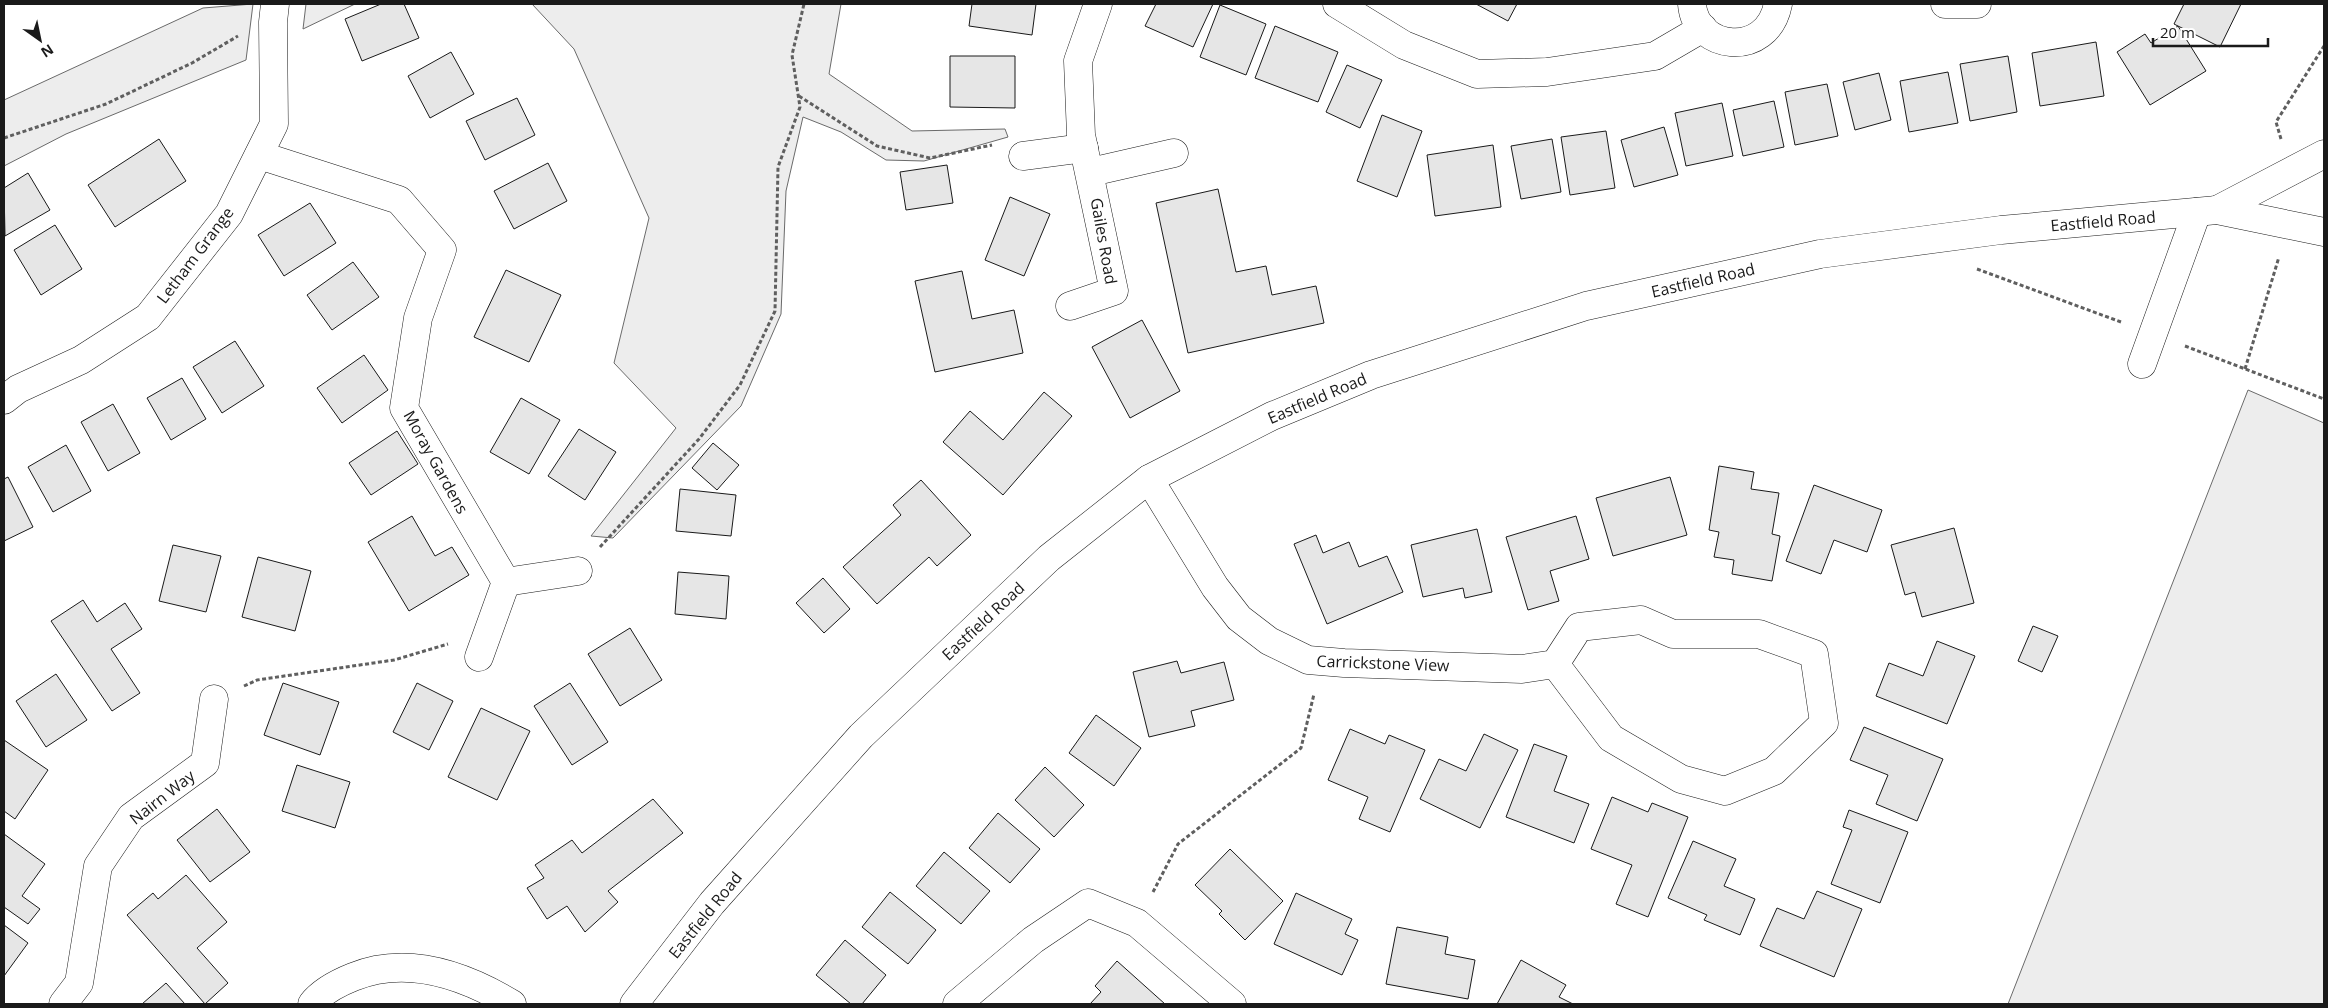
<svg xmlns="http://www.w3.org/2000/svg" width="2328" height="1008" viewBox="0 0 2328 1008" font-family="'Open Sans',sans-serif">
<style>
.built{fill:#ededed;stroke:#6a6a6a}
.building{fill:#e6e6e6;stroke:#1a1a1a}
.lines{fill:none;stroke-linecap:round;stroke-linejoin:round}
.minor-casing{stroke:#1a1a1a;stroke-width:29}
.path{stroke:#5f5f5f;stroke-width:3;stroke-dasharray:4 2.5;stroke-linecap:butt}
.minor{stroke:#fff;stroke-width:28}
.labels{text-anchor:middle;stroke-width:4;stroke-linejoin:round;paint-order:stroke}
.street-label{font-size:16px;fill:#1a1a1a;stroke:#fff}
</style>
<rect width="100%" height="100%" fill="#fff"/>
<!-- built -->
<g class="built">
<path d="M253,4L246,60L66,134L4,166V100L203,8Z"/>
<path d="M306,4H355L303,29Z"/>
<path d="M532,4H841L829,74L912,131L1005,129L1008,137L924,161L886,160L841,132L803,117L786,191L781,314L741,406L613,538L591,536L676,428L614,363L649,218L574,49Z"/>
<path d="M2248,390L2324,423V1004H2008Z"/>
</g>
<!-- building -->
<g class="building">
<path d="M381,4H404L419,38L362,61L345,19Z"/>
<path d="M972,4H1036L1032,35L969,26Z"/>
<path d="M1156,4H1213L1193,47L1145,26Z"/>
<path d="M1476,4H1517L1508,21Z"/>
<path d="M2184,4H2241L2220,47L2174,24Z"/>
<path d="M1220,5L1266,24L1246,75L1200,57Z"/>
<path d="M1275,26L1338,52L1318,102L1255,78Z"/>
<path d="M2178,26L2206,71L2150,105L2117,52L2145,34L2151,43Z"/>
<path d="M2096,42L2104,96L2040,106L2032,53Z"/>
<path d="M451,52L474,94L430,118L408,76Z"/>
<path d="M950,56H1015V108L950,107Z"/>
<path d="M2008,56L2017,112L1970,121L1960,64Z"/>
<path d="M1347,65L1382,80L1360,128L1326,112Z"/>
<path d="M1948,72L1958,123L1909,132L1900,81Z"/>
<path d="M1879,73L1891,120L1855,130L1843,82Z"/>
<path d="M1827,84L1838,136L1795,145L1785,92Z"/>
<path d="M517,98L535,135L485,160L466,121Z"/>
<path d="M1774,101L1784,147L1743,156L1733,110Z"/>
<path d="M1722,103L1733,156L1686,166L1675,113Z"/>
<path d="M1382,115L1422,131L1397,197L1357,181Z"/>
<path d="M1664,127L1678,175L1634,187L1621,140Z"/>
<path d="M1606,131L1615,188L1570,195L1561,137Z"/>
<path d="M159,139L186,181L115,227L88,185Z"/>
<path d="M1552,139L1561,192L1521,199L1511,146Z"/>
<path d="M1493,145L1501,207L1435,216L1427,155Z"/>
<path d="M548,163L567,201L514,229L494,191Z"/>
<path d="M947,165L953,203L906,210L900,172Z"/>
<path d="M28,173L50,210L5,236L4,188Z"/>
<path d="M1218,189L1236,272L1266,266L1272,295L1316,286L1324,323L1188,353L1156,203Z"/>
<path d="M1010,197L1050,214L1024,276L985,260Z"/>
<path d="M310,203L336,243L284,276L258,235Z"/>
<path d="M55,225L82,269L41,295L14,250Z"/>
<path d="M353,262L379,297L332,330L307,295Z"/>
<path d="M506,270L561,295L529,362L474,337Z"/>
<path d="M962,271L972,319L1014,310L1023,353L935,372L915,281Z"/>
<path d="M1142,320L1180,391L1130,418L1092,347Z"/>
<path d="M235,341L264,386L222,413L193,367Z"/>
<path d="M364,355L388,390L342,423L317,388Z"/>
<path d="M182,378L206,419L171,440L147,398Z"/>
<path d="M1044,392L1072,416L1003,495L943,442L970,411L1003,440Z"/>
<path d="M521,398L560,420L529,474L490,452Z"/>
<path d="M113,404L140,453L108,471L81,422Z"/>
<path d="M579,429L616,452L585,500L548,476Z"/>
<path d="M397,431L418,464L371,495L349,463Z"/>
<path d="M713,443L739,465L717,490L692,468Z"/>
<path d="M66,445L91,491L53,512L28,467Z"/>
<path d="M1719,466L1754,472L1751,489L1779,493L1772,534L1780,536L1772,581L1732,574L1734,560L1714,557L1719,532L1709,530Z"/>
<path d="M8,477L33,527L4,541V479Z"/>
<path d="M1670,477L1687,535L1613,556L1596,498Z"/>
<path d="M921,480L971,535L937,566L929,557L877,604L843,567L901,515L893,505Z"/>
<path d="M1814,485L1882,510L1867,552L1834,540L1821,574L1786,561Z"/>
<path d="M680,489L736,495L731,536L676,531Z"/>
<path d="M412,516L435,556L452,547L469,575L409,611L368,542Z"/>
<path d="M1576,516L1589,559L1550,571L1559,601L1528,610L1506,537Z"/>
<path d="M1954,528L1974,603L1922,617L1915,592L1905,595L1891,545Z"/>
<path d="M1477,529L1492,592L1465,598L1463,588L1423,597L1411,545Z"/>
<path d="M1316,535L1323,553L1349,542L1359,567L1387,556L1403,592L1327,624L1294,544Z"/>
<path d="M173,545L221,556L206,612L159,601Z"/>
<path d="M258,557L311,571L295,631L242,617Z"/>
<path d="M678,572L729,576L726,619L675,614Z"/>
<path d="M823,578L850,609L824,633L796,603Z"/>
<path d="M83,600L97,622L125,603L142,629L111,649L140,693L112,711L51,621Z"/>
<path d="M2033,626L2058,636L2042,672L2018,661Z"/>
<path d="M630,628L662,680L620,706L588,654Z"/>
<path d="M1937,641L1975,656L1947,724L1876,696L1889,663L1923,676Z"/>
<path d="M1177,661L1181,673L1224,662L1234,700L1191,711L1195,726L1149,737L1133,672Z"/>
<path d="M56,674L87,720L46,747L16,701Z"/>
<path d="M283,683L339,702L320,755L264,735Z"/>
<path d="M417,683L453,701L429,750L393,732Z"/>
<path d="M570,683L608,742L572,765L534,706Z"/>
<path d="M481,708L530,731L497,800L448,777Z"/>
<path d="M1096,715L1141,748L1114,786L1069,753Z"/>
<path d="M1864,727L1943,759L1917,821L1876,804L1888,775L1850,760Z"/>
<path d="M1350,729L1385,744L1389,735L1425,750L1390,832L1359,819L1368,797L1328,780Z"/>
<path d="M1484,734L1518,750L1480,828L1420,799L1439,759L1466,771Z"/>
<path d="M4,740L48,770L15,819L4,811Z"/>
<path d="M1534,744L1567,756L1554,791L1589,804L1574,843L1506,817Z"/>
<path d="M297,765L350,782L335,828L282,811Z"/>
<path d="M1045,767L1084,805L1054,837L1015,800Z"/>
<path d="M1612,797L1648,812L1652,803L1688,817L1648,917L1616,904L1632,865L1591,849Z"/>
<path d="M653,799L683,833L608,891L618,902L585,932L567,906L547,919L527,888L544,878L535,865L572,840L582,853Z"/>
<path d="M217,809L250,852L210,882L177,840Z"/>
<path d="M1849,810L1908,832L1880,903L1831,884L1852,830L1843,827Z"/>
<path d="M998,813L1040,849L1010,883L969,848Z"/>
<path d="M4,834L45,864L22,896L40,909L28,924L4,907Z"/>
<path d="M1693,841L1736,859L1724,886L1755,899L1740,935L1704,920L1707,915L1668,898Z"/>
<path d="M1230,849L1283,901L1245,940L1219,914L1222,911L1195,885Z"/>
<path d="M944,852L990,891L961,924L916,886Z"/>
<path d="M186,875L227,922L197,948L228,983L205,1004L127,915L153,893L158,899Z"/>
<path d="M1817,891L1862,909L1834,977L1760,946L1777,908L1804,919Z"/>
<path d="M890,892L936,930L908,964L862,927Z"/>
<path d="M1296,893L1352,919L1345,934L1358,940L1342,975L1274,944Z"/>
<path d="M4,925L28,943L4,976Z"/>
<path d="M1397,927L1448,937L1445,954L1475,960L1468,999L1386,984Z"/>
<path d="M845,940L886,975L862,1004H851L816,975Z"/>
<path d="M1521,960L1566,985L1559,997L1573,1004H1497Z"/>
<path d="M1117,961L1165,1004H1090L1101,992L1095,986Z"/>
<path d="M166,983L185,1004H142Z"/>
</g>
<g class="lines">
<defs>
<g id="minor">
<path d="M1337,4L1404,45L1477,74L1547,72L1655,56L1703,28"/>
<path d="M1692,4C1695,50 1767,60 1778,4"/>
<path d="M1945,4H1977"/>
<path d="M259,155L399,200L442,250L418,318L404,408L506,582L479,657"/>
<path d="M1023,156L1084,148"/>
<path d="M1091,172L1174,153"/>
<path d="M2217,210L2324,154"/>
<path d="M1070,306L1114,291L1081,135L1078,61L1098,4"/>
<path d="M2142,364L2197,212"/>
<path d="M4,400L18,389L81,360L148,317L229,214L274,124L273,22L275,4"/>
<path d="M1149,479L1215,587L1239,618L1269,641L1308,660L1344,663L1522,669L1555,664L1611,738L1681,779L1725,791L1774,771L1824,723L1814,654L1759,634H1673L1641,620L1579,627L1555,664"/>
<path d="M506,582L578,571"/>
<path d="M63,1004L79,983L98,866L131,817L205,763L214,699"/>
<path d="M312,1004C322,991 338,983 353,977C407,955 464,975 512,1004"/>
<path d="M634,1004L712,903L861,736L1049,558L1149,479L1272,416L1371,375L1586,306L1820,254L2001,230L2217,210L2324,232"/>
<path d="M957,1004L1033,940L1088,903L1137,923L1232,1004"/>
</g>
</defs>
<!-- minor casing -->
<use href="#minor" class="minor-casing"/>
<!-- path -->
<g class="path">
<path d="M799,96L877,146L930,158L992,145"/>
<path d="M4,138L106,104L192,63L238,36"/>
<path d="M2281,139L2276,122L2324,46"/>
<path d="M1977,269L2121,322"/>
<path d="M2185,346L2324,399"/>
<path d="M2245,369L2279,257"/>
<path d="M600,547L699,439L740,385L775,311L778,167L800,107L792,55L804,4"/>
<path d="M244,686L257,680L394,660L448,644"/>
<path d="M1153,892L1178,844L1301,748L1314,694"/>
</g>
<!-- minor -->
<use href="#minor" class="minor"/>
</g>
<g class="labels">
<!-- street labels -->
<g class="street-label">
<text transform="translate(2103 221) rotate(-5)" y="6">Eastfield Road</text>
<text transform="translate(1104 241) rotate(80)" y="6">Gailes Road</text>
<text transform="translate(195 255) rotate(-53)" y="6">Letham Grange</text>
<text transform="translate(1703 280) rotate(-13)" y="6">Eastfield Road</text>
<text transform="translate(1317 398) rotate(-23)" y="6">Eastfield Road</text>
<text transform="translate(436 462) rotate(61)" y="6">Moray Gardens</text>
<text transform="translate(983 621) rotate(-43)" y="6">Eastfield Road</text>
<text transform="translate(1383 663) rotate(2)" y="6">Carrickstone View</text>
<text transform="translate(162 797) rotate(-38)" y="6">Nairn Way</text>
<text transform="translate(705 915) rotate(-51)" y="6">Eastfield Road</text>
</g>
</g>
<!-- border -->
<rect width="2328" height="1008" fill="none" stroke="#1a1a1a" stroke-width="10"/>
<!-- north arrow -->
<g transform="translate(40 40) rotate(147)" stroke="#ffffff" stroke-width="4" paint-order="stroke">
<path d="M0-4L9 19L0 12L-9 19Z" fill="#1a1a1a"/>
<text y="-8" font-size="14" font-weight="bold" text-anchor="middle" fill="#1a1a1a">N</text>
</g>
<!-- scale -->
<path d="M2153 38v8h115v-8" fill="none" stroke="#1a1a1a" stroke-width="2.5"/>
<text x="2160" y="38" font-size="15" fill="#1a1a1a" stroke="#ffffff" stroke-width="4" paint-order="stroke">20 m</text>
</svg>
